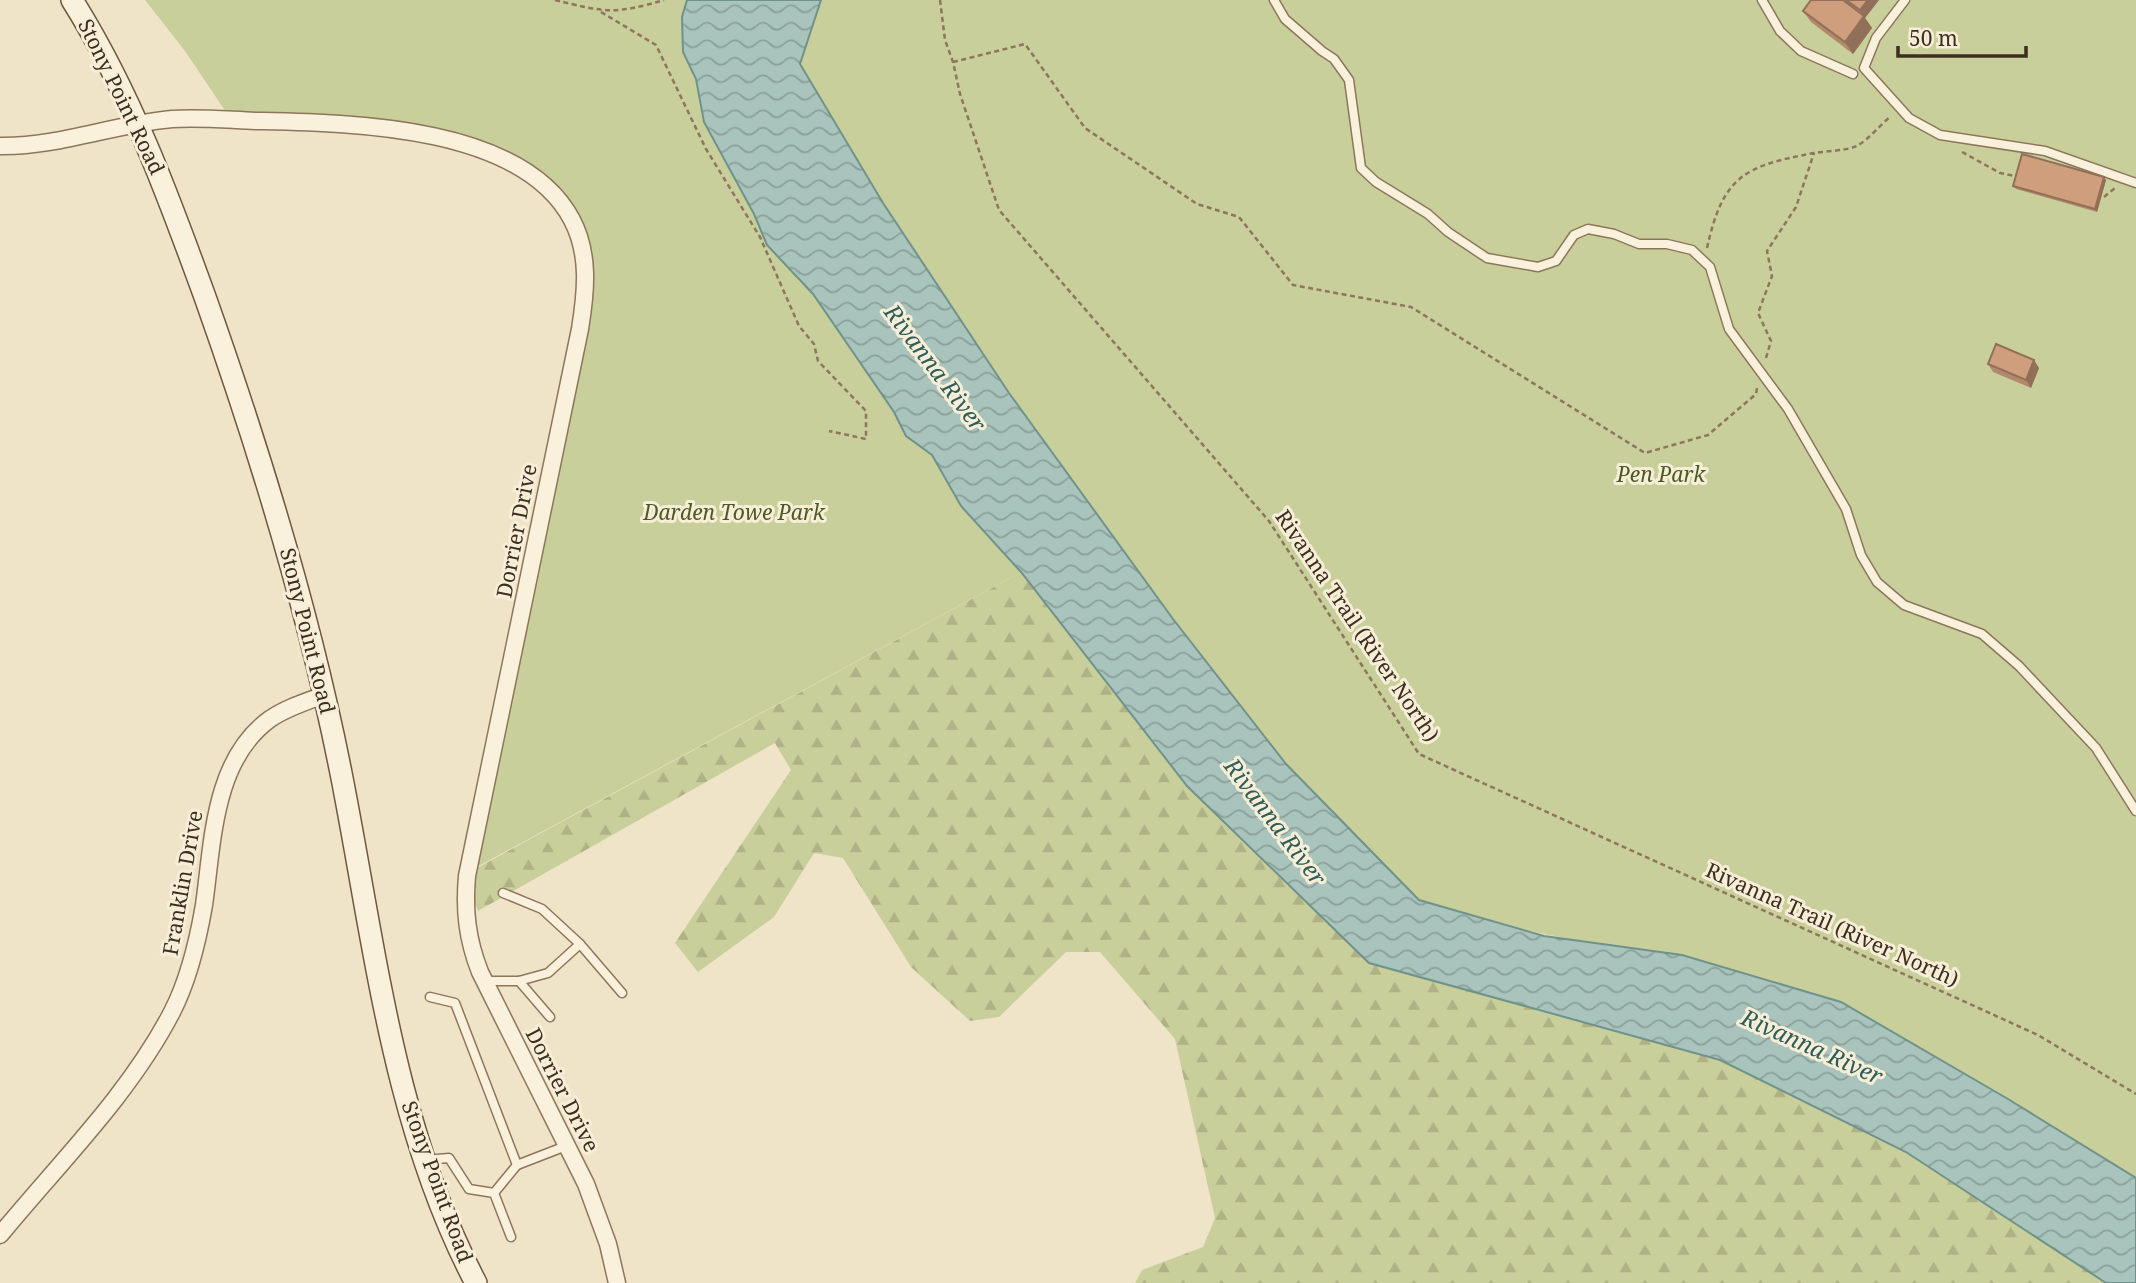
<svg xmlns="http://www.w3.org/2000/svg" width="2136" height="1283" viewBox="0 0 2136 1283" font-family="'Noto Serif',serif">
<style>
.forest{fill:url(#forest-firs)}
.green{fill:#c9cf9b}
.water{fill:url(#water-waves);stroke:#6f938a;stroke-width:2}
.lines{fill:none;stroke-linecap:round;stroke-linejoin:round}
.service-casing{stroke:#8d765c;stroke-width:11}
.minor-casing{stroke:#8d765c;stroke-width:19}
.secondary-casing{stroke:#6f573f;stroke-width:24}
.path{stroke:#8d765c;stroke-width:2.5;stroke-dasharray:5 3.5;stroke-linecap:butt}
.service{stroke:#faf1dc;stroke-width:8}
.minor{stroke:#faf1dc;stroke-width:16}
.secondary{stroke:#faf1dc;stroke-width:21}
.wall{fill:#b2896c}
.shaded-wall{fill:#916f58}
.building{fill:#cf9f7d;stroke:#916f58;stroke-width:2}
.labels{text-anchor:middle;stroke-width:6;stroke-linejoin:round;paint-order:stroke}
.street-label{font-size:21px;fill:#3d2e20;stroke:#f7eed8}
.park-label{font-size:21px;font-style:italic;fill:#4d5a26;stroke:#f7eed8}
.water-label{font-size:23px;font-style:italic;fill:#2f5d5a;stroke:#f7eed8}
</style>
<defs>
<pattern id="forest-firs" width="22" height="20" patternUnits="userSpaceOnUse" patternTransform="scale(1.75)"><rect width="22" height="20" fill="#c9cf9b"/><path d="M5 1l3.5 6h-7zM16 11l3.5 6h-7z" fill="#aeb285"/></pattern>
<pattern id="water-waves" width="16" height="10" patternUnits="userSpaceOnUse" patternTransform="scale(1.75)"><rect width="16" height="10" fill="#a9c4bc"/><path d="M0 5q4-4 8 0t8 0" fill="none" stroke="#8ba098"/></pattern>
</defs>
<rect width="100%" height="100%" fill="#f0e4c8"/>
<!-- forest -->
<path class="forest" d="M1021,572L1187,786L1369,963L1720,1060L1906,1152L2105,1283H1135L1142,1270L1203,1247L1215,1218L1175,1039L1100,952H1066L999,1017L970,1021L911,967L843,858L814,853L774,917L698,972L675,943L791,770L775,743L478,911L464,875Z"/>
<!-- green -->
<g class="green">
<path d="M145,0H687L682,17L683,52L696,79L704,122L754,214L767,245L813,294L894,412L906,436L932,455L961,506L1021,572L464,874L577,346L580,249L561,211L533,183L497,159L417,136L232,121L185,51Z"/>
<path d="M773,0H2136V1204L1826,1005L1743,973L1428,911L1303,786L1172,636L809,142Z"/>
</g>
<!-- water -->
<path class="water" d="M687,0H821L800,64L883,203L1009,393L1173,619L1286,764L1419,900L1544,936L1682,955L1841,1002L2008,1099L2136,1178V1283H2106L1906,1152L1720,1060L1369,963L1187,786L1021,572L961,506L932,455L906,436L894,412L813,294L767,245L754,214L704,122L696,79L683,52L682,17Z"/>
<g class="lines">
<defs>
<g id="service">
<path d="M1274,0L1285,19L1322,51L1334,59L1349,80L1361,168L1376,182L1428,214L1448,232L1487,258L1538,267L1556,261L1574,235L1588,229L1614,234L1639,244H1667L1692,250L1710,267L1729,329L1788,409L1846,509L1861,555L1877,582L1904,605L1982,634L2019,666L2096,748L2136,811"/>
<path d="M1762,0L1780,31L1801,51L1853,74"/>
<path d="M1905,0L1876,38L1864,68L1909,118L1940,135L2045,151L2136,183"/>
<path d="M580,944L622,993"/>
<path d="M484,981H519L548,973L580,944L542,909L503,893"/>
<path d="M519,981L550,1017"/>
<path d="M430,997L455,1003L517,1165"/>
<path d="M425,1160L449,1158L469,1189L494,1193L511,1237"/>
<path d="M494,1193L517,1165L566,1146"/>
</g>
<g id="minor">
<path d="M0,146C59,147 114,124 172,119C200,117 229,120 257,121C351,123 522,125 572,220C590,254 586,292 580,329L467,876C464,910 467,939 480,972L586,1184L608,1244L617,1283"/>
<path d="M0,1235C59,1163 129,1095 172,1012C189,979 198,940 204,905C213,842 213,760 270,719C286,708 305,702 324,695"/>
</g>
<path id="secondary" d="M72,0C130,92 168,195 205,297C260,452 309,611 341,773C375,945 393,1126 476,1283"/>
</defs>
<!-- service casing -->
<use href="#service" class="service-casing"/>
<!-- minor casing -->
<use href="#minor" class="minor-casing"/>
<!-- secondary casing -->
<use href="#secondary" class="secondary-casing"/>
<!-- path -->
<g class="path">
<path d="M555,0C604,12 614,15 664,0"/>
<path d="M940,0L945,40L953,62L960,94L999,210L1269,521L1419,754L2038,1035L2136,1094"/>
<path d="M601,12L656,45L706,149L760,237L799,326L814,344L818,361L866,411V439L829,431"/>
<path d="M953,62L1025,44L1085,128L1197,204L1239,217L1293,285L1411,307L1645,453L1708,435L1756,394L1757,388"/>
<path d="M1962,152L2000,173L2015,176"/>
<path d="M2104,197L2115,188"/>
<path d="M1707,248C1723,176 1744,166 1814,153C1827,151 1845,151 1857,146C1868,140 1880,125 1890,117"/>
<path d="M1766,358L1771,341L1758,313L1772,276L1767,251L1796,207L1814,153"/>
</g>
<!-- service -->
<use href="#service" class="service"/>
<!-- minor -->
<use href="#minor" class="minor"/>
<!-- secondary -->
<use href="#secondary" class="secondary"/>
</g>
<!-- wall -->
<g class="wall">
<path d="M1811,0H1879L1865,18L1872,28L1853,54L1811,22L1803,11Z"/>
<path d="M2106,180L2097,212L2016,189L2013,186Z"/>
<path d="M1988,364L2039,368L2031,388L1993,372Z"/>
</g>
<!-- shaded-wall -->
<g class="shaded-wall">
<path d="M1868,0H1879L1865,18L1872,28L1853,54L1845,42L1864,17L1860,10Z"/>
<path d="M2104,177L2106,180L2097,212L2095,209Z"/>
<path d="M2034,360L2039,368L2031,388L2026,380Z"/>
</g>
<!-- building -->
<g class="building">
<path d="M1811,0H1843L1864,16L1845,42L1803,11Z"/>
<path d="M1846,0H1868L1860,10Z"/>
<path d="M2022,154L2104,177L2095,209L2013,186Z"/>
<path d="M1996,344L2034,360L2026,380L1988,364Z"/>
</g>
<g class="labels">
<!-- street labels -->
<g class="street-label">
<text transform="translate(121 97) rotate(64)" y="7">Stony Point Road</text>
<text transform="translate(517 531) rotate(-79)" y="7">Dorrier Drive</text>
<text transform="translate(1357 626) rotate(56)" y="7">Rivanna Trail (River North)</text>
<text transform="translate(307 631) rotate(76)" y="7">Stony Point Road</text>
<text transform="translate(183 883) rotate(-80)" y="7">Franklin Drive</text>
<text transform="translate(1832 925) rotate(24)" y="7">Rivanna Trail (River North)</text>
<text transform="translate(562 1090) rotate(63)" y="7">Dorrier Drive</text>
<text transform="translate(437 1182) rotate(70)" y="7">Stony Point Road</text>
</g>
<!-- park labels -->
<g class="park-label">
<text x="1661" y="482">Pen Park</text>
<text x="734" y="520">Darden Towe Park</text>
</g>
<!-- water labels -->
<g class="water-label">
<text transform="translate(935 368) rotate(53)" y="8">Rivanna River</text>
<text transform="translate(1275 822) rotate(53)" y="8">Rivanna River</text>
<text transform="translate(1812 1047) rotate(24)" y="8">Rivanna River</text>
</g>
</g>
<!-- scale -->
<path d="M1898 46v10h128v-10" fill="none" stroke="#3d2e20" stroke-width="3.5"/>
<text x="1909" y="46" font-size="21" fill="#3d2e20" stroke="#f7eed8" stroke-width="5" paint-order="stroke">50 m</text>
</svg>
